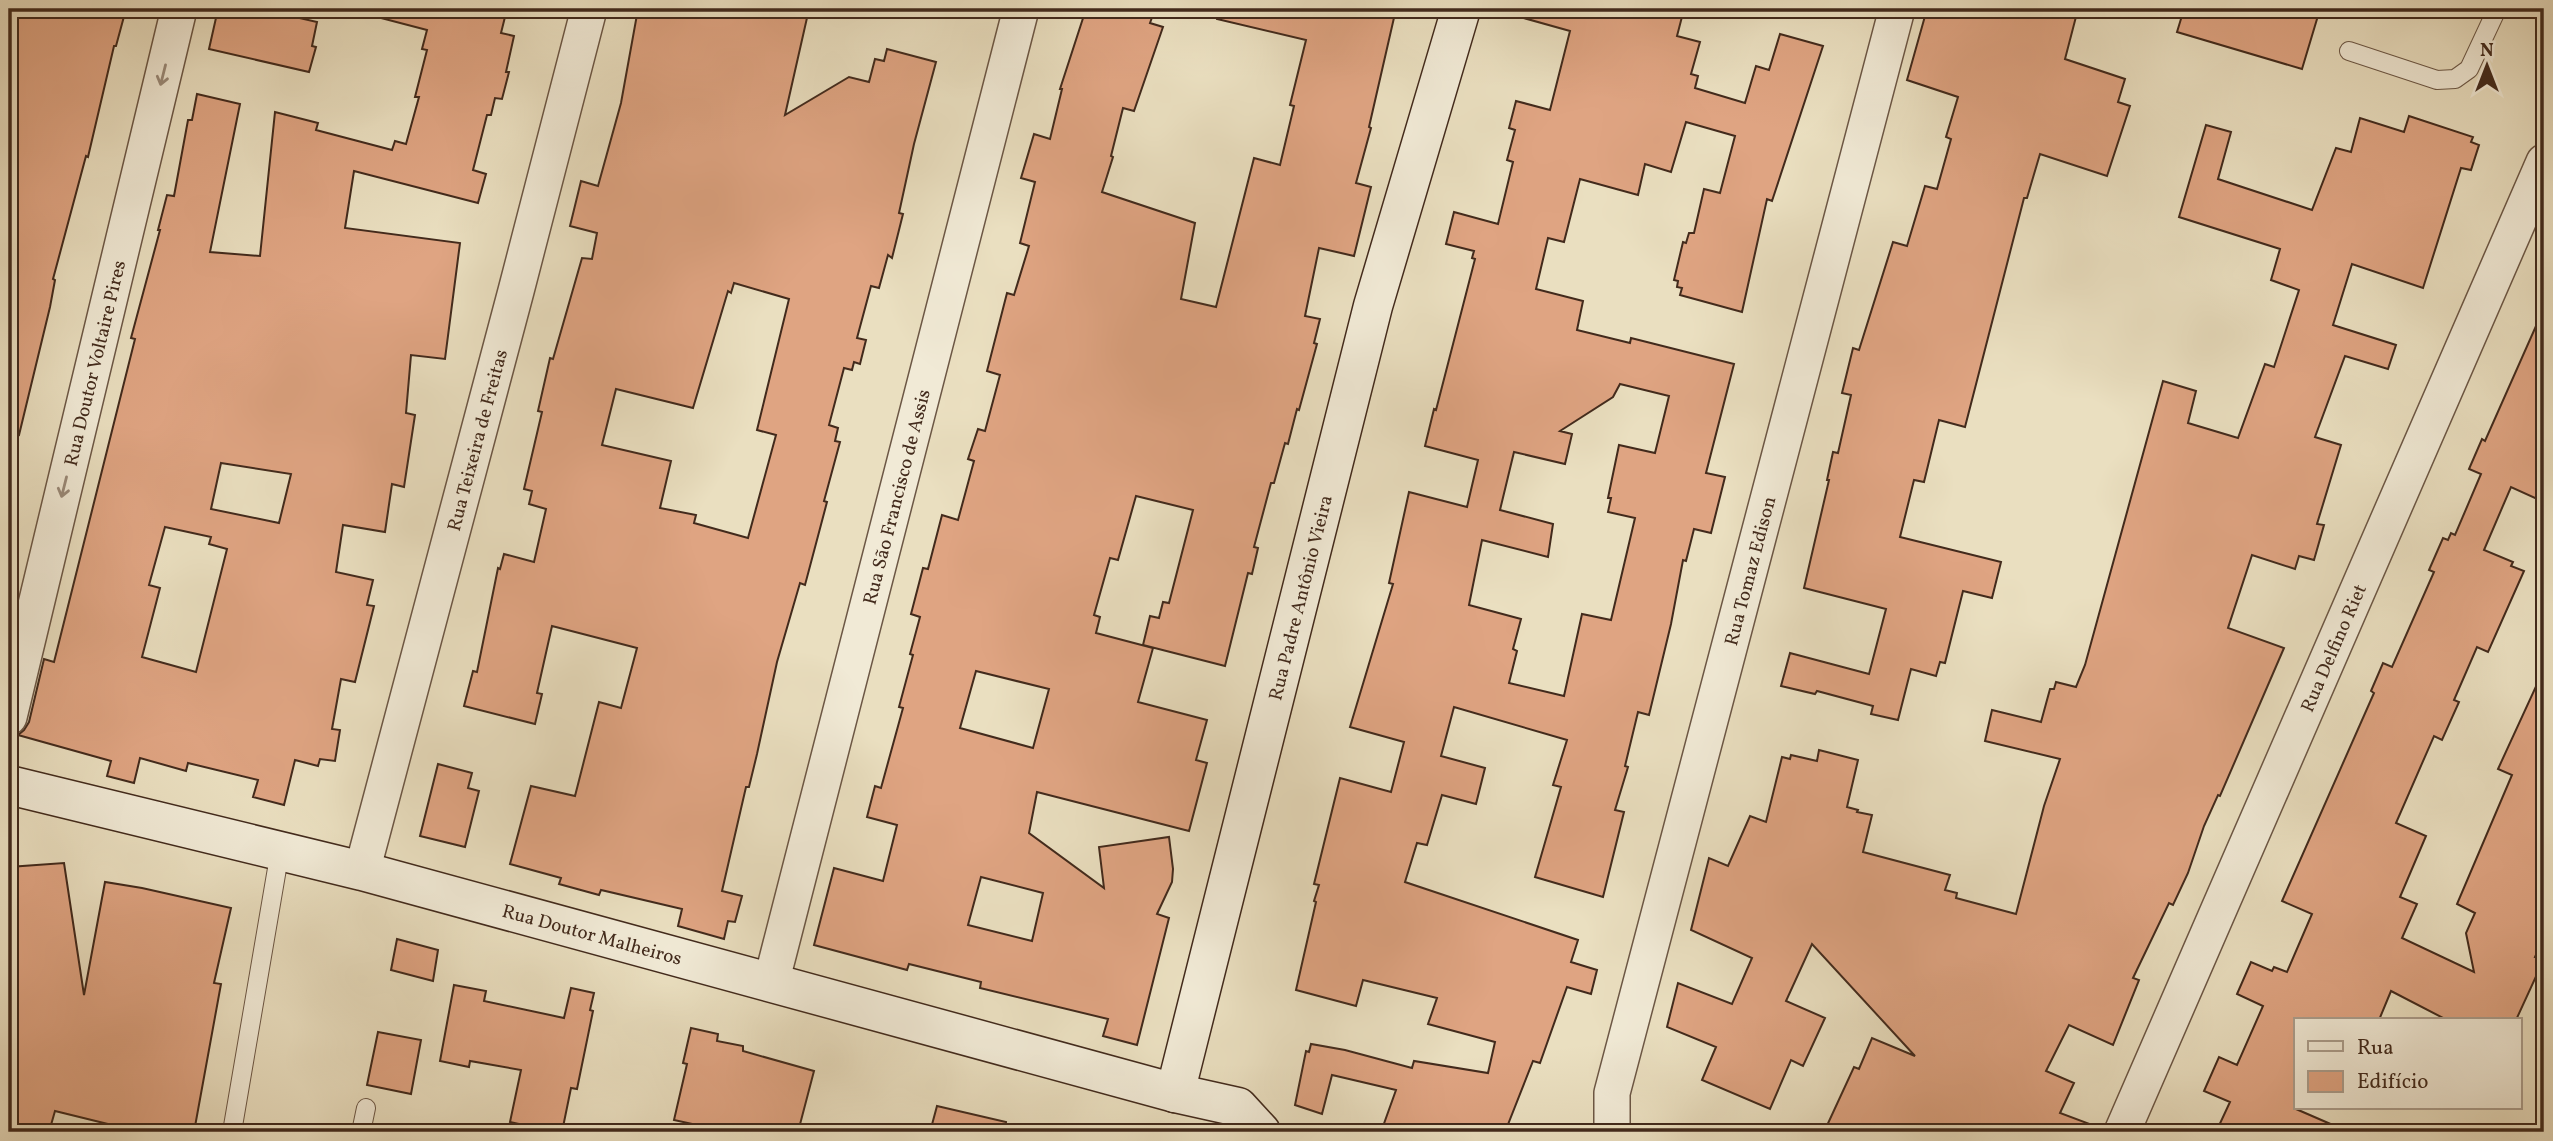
<svg xmlns="http://www.w3.org/2000/svg" width="2553" height="1141" viewBox="0 0 2553 1141" font-family="Vollkorn,serif">
<style>
.building{fill:#dfa482;stroke:#422a1c;stroke-width:2;fill-rule:evenodd}
.lines{fill:none;stroke-linecap:round;stroke-linejoin:round}
.lane-casing{stroke:#6c5745;stroke-width:20}
.street-casing{stroke:#6c5745;stroke-width:38}
.secondary-casing{stroke:#422a1c;stroke-width:41}
.lane{stroke:#f1ead6;stroke-width:18}
.street{stroke:#f1ead6;stroke-width:35}
.secondary{stroke:#f1ead6;stroke-width:38}
.oneway{stroke:#9a8a79}
.labels{text-anchor:middle;stroke-width:6;stroke-linejoin:round;paint-order:stroke}
.street-label{font-size:19px;fill:#422a1c;stroke:#f1ead6}
</style>
<rect width="100%" height="100%" fill="#eadfc0"/>
<filter id="stains"><feTurbulence type="fractalNoise" baseFrequency=".00286" numOctaves="4"/><feColorMatrix values="0 0 0 0 .2 0 0 0 0 .09 0 0 0 0 .02 0 0 0 .5 -.17"/></filter>
<radialGradient id="worn" r=".72"><stop offset=".6" stop-color="#630" stop-opacity="0"/><stop offset="1" stop-color="#630" stop-opacity=".3"/></radialGradient>
<!-- building -->
<g class="building">
<path d="M20,9H126L116,46H114L88,157L86,156L53,279L55,280L50,307L19,435L9,433V51Z"/>
<path d="M218,9H283L282,14L317,22L312,46L316,47L309,72L209,49Z"/>
<path d="M382,9H474L505,17L501,33L514,36L506,72H509L502,99L495,98L491,115H487L473,170L486,174L478,203L354,171L345,228L460,243L445,359L411,355L406,413L415,415L404,487L392,484L385,532L343,525L336,572L373,580L367,605L374,606L355,682L341,679L332,729L340,730L335,761L320,759L318,766L295,760L284,805L253,797L258,780L188,763L186,771L140,758L134,783L107,776L111,761L18,735L24,730L29,722L44,659L54,662L135,339L131,338L160,230H158L167,195L174,196L188,120H192L197,94L240,104L210,252L260,256L275,112L318,123L316,130L392,150L395,141L406,144L419,97H415L427,50L422,49L427,30L381,18ZM221,463L291,474L279,523L211,509ZM165,527L211,537L209,544L227,549L196,672L142,657L160,588L149,585Z"/>
<path d="M638,9H809L785,115L849,77L869,82L875,59L884,61L887,49L936,62L914,144L899,213L903,214L892,258L888,255L879,288L871,286L857,338L866,340L860,364L854,362L852,370L844,368L829,425L838,428L835,441L840,442L824,501L827,502L818,536L805,585L800,583L777,662L757,754L749,787H746L722,891L742,896L735,922L728,921L724,939L678,926L682,909L601,890L599,895L559,884L561,878L510,864L531,786L575,796L599,702L621,708L637,648L552,626L537,693L542,694L535,724L464,706L473,671L477,672L498,568L500,569L504,554L534,562L546,509L529,504L532,491L524,489L542,412L538,411L550,358L553,359L582,258L592,259L597,233L570,226L581,181L598,186L621,103ZM734,283L789,299L757,430L776,435L748,538L694,523L696,515L660,508L671,461L602,445L616,389L693,408L728,291L731,293Z"/>
<path d="M1086,9H1155L1150,23L1163,27L1134,111L1123,108L1111,156L1113,157L1102,192L1195,223L1181,299L1216,307L1254,158L1280,165L1294,106L1290,105L1306,40L1217,19L1218,9H1396L1369,127L1371,128L1356,183L1371,187L1354,256L1319,248L1305,316L1320,319L1314,343L1317,344L1299,410L1297,409L1288,444L1285,443L1274,483H1271L1254,547L1258,548L1252,574L1248,573L1225,666L1143,645L1150,616L1159,618L1163,602L1169,603L1193,510L1136,496L1118,560L1110,558L1094,615L1100,617L1096,633L1153,648L1138,702L1207,720L1196,760L1207,763L1189,831L1037,792L1029,833L1104,888L1099,847L1169,837L1173,869L1172,882L1157,914L1169,918L1137,1045L1103,1036L1108,1019L980,988L981,982L909,964L907,970L814,945L834,868L883,881L897,825L867,817L875,786L881,788L903,708L899,707L913,655L910,654L920,617L911,614L923,568L928,569L942,515L958,520L974,461L968,459L978,429L985,431L1000,375L987,371L1007,293L1014,295L1029,246L1020,243L1035,182L1021,178L1034,134L1050,139L1062,89H1060ZM976,671L1049,689L1033,748L960,728ZM981,877L1043,893L1032,941L968,925Z"/>
<path d="M1521,9H1684L1677,36L1700,42L1691,74L1698,76L1695,88L1745,103L1756,66L1769,70L1780,34L1823,46L1772,201L1767,199L1742,312L1680,295L1682,288L1677,287L1678,281L1674,280L1683,242L1686,243L1689,233H1694L1704,189L1720,193L1735,136L1686,122L1671,172L1645,164L1638,195L1580,179L1564,242L1548,238L1536,289L1583,301L1577,330L1630,343L1631,338L1734,364L1706,473L1725,477L1711,533L1694,529L1686,561L1683,560L1671,624L1649,715L1638,712L1625,766L1628,767L1615,810L1624,812L1603,897L1535,877L1561,787L1553,785L1567,740L1454,707L1441,756L1485,768L1476,804L1442,795L1427,845L1417,843L1405,882L1578,940L1571,962L1597,970L1591,994L1567,987L1540,1063L1533,1061L1505,1132H1381L1396,1090L1332,1075L1322,1114L1295,1105L1306,1051L1309,1052L1311,1044L1345,1050L1412,1068L1414,1061L1488,1073L1495,1042L1428,1024L1437,998L1363,980L1356,1006L1296,990L1316,902L1314,901L1319,885L1314,884L1340,778L1391,792L1404,742L1350,727L1393,584L1389,583L1409,492L1467,507L1478,460L1425,446L1434,409L1436,410L1475,259L1472,258L1474,251L1446,244L1454,212L1498,224L1513,162L1507,160L1515,130L1509,128L1516,101L1550,110L1570,31L1520,17ZM1620,384L1669,396L1655,453L1619,445L1608,498H1611L1608,512L1635,518L1611,620L1582,614L1564,696L1509,683L1517,651L1513,649L1521,619L1469,605L1482,540L1548,557L1553,524L1500,510L1514,452L1565,464L1572,434L1560,431L1613,397Z"/>
<path d="M1927,9H2078L2065,59L2125,79L2118,102L2130,106L2107,176L2040,154L2027,198H2024L1965,427L1939,420L1924,482L1914,480L1900,537L2001,562L1992,598L1963,591L1945,663L1940,662L1936,676L1911,669L1898,720L1871,714L1873,706L1817,691L1815,694L1781,686L1790,653L1869,674L1886,609L1804,588L1829,480H1827L1833,452L1838,453L1851,395L1842,393L1853,348L1859,350L1893,242L1907,246L1925,186L1937,189L1951,139L1946,137L1958,97L1907,80Z"/>
<path d="M2184,9H2320L2302,69L2177,32Z"/>
<path d="M2409,116L2473,137L2471,142L2479,145L2471,170L2461,168L2423,288L2352,264L2333,325L2396,345L2388,369L2345,356L2315,437L2341,445L2317,524L2324,525L2314,560L2299,556L2295,569L2252,555L2228,628L2284,648L2220,796L2218,795L2204,826L2188,873L2173,905L2169,903L2133,978L2139,980L2113,1045L2069,1025L2046,1071L2074,1083L2060,1113L2103,1129L2102,1132H1824L1854,1067L1859,1069L1872,1038L1915,1056L1812,944L1786,1001L1825,1018L1803,1066L1791,1060L1770,1109L1702,1080L1716,1047L1667,1027L1678,983L1732,1004L1752,958L1691,930L1709,858L1728,866L1750,816L1766,822L1782,757L1790,759L1791,755L1817,761L1819,750L1858,760L1847,807L1858,810L1857,812L1872,815L1863,852L1950,875L1945,890L1957,893L1956,898L2016,914L2044,806L2060,759L1985,741L1992,710L2041,722L2050,689H2054L2056,682L2076,687L2085,665L2163,381L2196,391L2188,423L2238,438L2265,364L2274,367L2299,290L2271,280L2280,249L2179,217L2206,125L2231,132L2218,179L2312,210L2336,148L2351,152L2360,118L2404,132Z"/>
<path d="M2544,308V502L2511,487L2484,550L2513,562L2511,566L2524,571L2488,652L2477,647L2454,700L2459,702L2442,740L2434,736L2396,823L2426,836L2400,897L2417,904L2402,938L2474,972L2466,933L2475,913L2457,904L2512,775L2498,769L2544,669V937L2535,957L2544,959L2516,1020H2447L2391,991L2379,1020H2296V1109L2349,1132H2216L2230,1102L2204,1091L2219,1057L2237,1065L2263,1006L2237,994L2251,962L2272,971L2274,967L2287,972L2312,914L2282,901L2374,693L2371,691L2383,663L2392,667L2434,572L2429,570L2443,538L2448,540L2451,533L2455,535L2481,474L2469,469L2482,439L2485,441Z"/>
<path d="M438,764L472,773L468,788L479,791L465,847L420,836Z"/>
<path d="M64,863L84,995L105,882L142,888L231,908L214,983L221,984L194,1132H114L116,1126L55,1111L49,1132H9V867Z"/>
<path d="M397,939L438,950L433,981L391,970Z"/>
<path d="M454,985L486,991L484,1001L564,1018L571,988L594,993L590,1010L593,1011L577,1089L571,1088L562,1132H517L519,1124L510,1122L521,1070L470,1061L469,1067L440,1061Z"/>
<path d="M691,1028L718,1034L717,1041L743,1046V1051L814,1071L798,1132H696L697,1125L674,1120L687,1064L683,1063Z"/>
<path d="M378,1032L421,1040L411,1094L367,1085Z"/>
<path d="M937,1106L1006,1122L1005,1132H930Z"/>
</g>
<g class="lines">
<defs>
<g id="lane">
<path d="M2349,51L2437,80L2455,79L2469,69L2497,9"/>
<path d="M232,1132L280,851"/>
<path d="M361,1132L366,1108"/>
</g>
<g id="street">
<path id="s1" d="M9,717L179,9"/>
<path id="s2" d="M362,871L516,291L589,9"/>
<path id="s3" d="M771,983L1021,9"/>
<path id="s4" d="M1612,1132V1093L1897,9"/>
<path id="s5" d="M2122,1132L2544,162"/>
</g>
<g id="secondary">
<path id="s6" d="M9,785L362,871L1175,1093L1238,1107L1261,1132"/>
<path id="s7" d="M1175,1093L1373,306L1461,9"/>
</g>
</defs>
<!-- lane casing -->
<use href="#lane" class="lane-casing"/>
<!-- street casing -->
<use href="#street" class="street-casing"/>
<!-- secondary casing -->
<use href="#secondary" class="secondary-casing"/>
<!-- lane -->
<use href="#lane" class="lane"/>
<!-- street -->
<use href="#street" class="street"/>
<!-- secondary -->
<use href="#secondary" class="secondary"/>
</g>
<!-- one-way arrows -->
<defs><path id="oneway-shaft" d="M-6 0H5M1.5-3L5.5 0L1.5 3" fill="none" stroke-width="1.6" stroke-linecap="round" stroke-linejoin="round" transform="scale(1.75)"/></defs>
<g class="oneway">
<use href="#oneway-shaft" transform="translate(163 75) rotate(104)"/>
<use href="#oneway-shaft" transform="translate(64 487) rotate(104)"/>
</g>
<g class="labels">
<!-- street labels -->
<g class="street-label">
<text dy="7" stroke="none"><textPath href="#s1" startOffset="364">Rua Doutor Voltaire Pires</textPath></text>
<text dy="7" stroke="none"><textPath href="#s2" startOffset="446">Rua Teixeira de Freitas</textPath></text>
<text dy="7" stroke="none"><textPath href="#s3" startOffset="502">Rua São Francisco de Assis</textPath></text>
<text dy="7" stroke="none"><textPath href="#s4" startOffset="579">Rua Tomaz Edison</textPath></text>
<text dy="7" stroke="none"><textPath href="#s7" startOffset="511">Rua Padre Antônio Vieira</textPath></text>
<text dy="7" stroke="none"><textPath href="#s5" startOffset="528">Rua Delfino Riet</textPath></text>
<text dy="7" stroke="none"><textPath href="#s6" startOffset="602">Rua Doutor Malheiros</textPath></text>
</g>
</g>
<!-- margin -->
<rect width="2553" height="1141" fill="none" stroke="#eadfc0" stroke-width="35"/>
<rect x="10" y="10" width="2532" height="1120" fill="none" stroke="#422a1c" stroke-width="3.5"/>
<rect x="18" y="18" width="2518" height="1106" fill="none" stroke="#422a1c" stroke-width="2"/>
<!-- legend -->
<rect x="2294" y="1018" width="228" height="91" fill="#f1ead6" stroke="#ab9d8c" stroke-width="2"/>
<rect x="2308" y="1041" width="35" height="10" fill="#f1ead6" stroke="#ab9d8c" stroke-width="2"/>
<text x="2357" y="1054" font-size="21" fill="#422a1c">Rua</text>
<rect x="2308" y="1071" width="35" height="21" fill="#dfa482" stroke="#ab9d8c" stroke-width="2"/>
<text x="2357" y="1088" font-size="21" fill="#422a1c">Edifício</text>
<!-- north arrow -->
<g transform="translate(2487 66)" stroke="#f1ead6" stroke-width="5" paint-order="stroke">
<path d="M0-5L12 26L0 18L-12 26Z" fill="#422a1c"/>
<text y="-10" font-size="19" font-weight="bold" text-anchor="middle" fill="#422a1c">N</text>
</g>
<rect width="100%" height="100%" filter="url(#stains)"/>
<rect width="100%" height="100%" fill="url(#worn)"/>
</svg>
